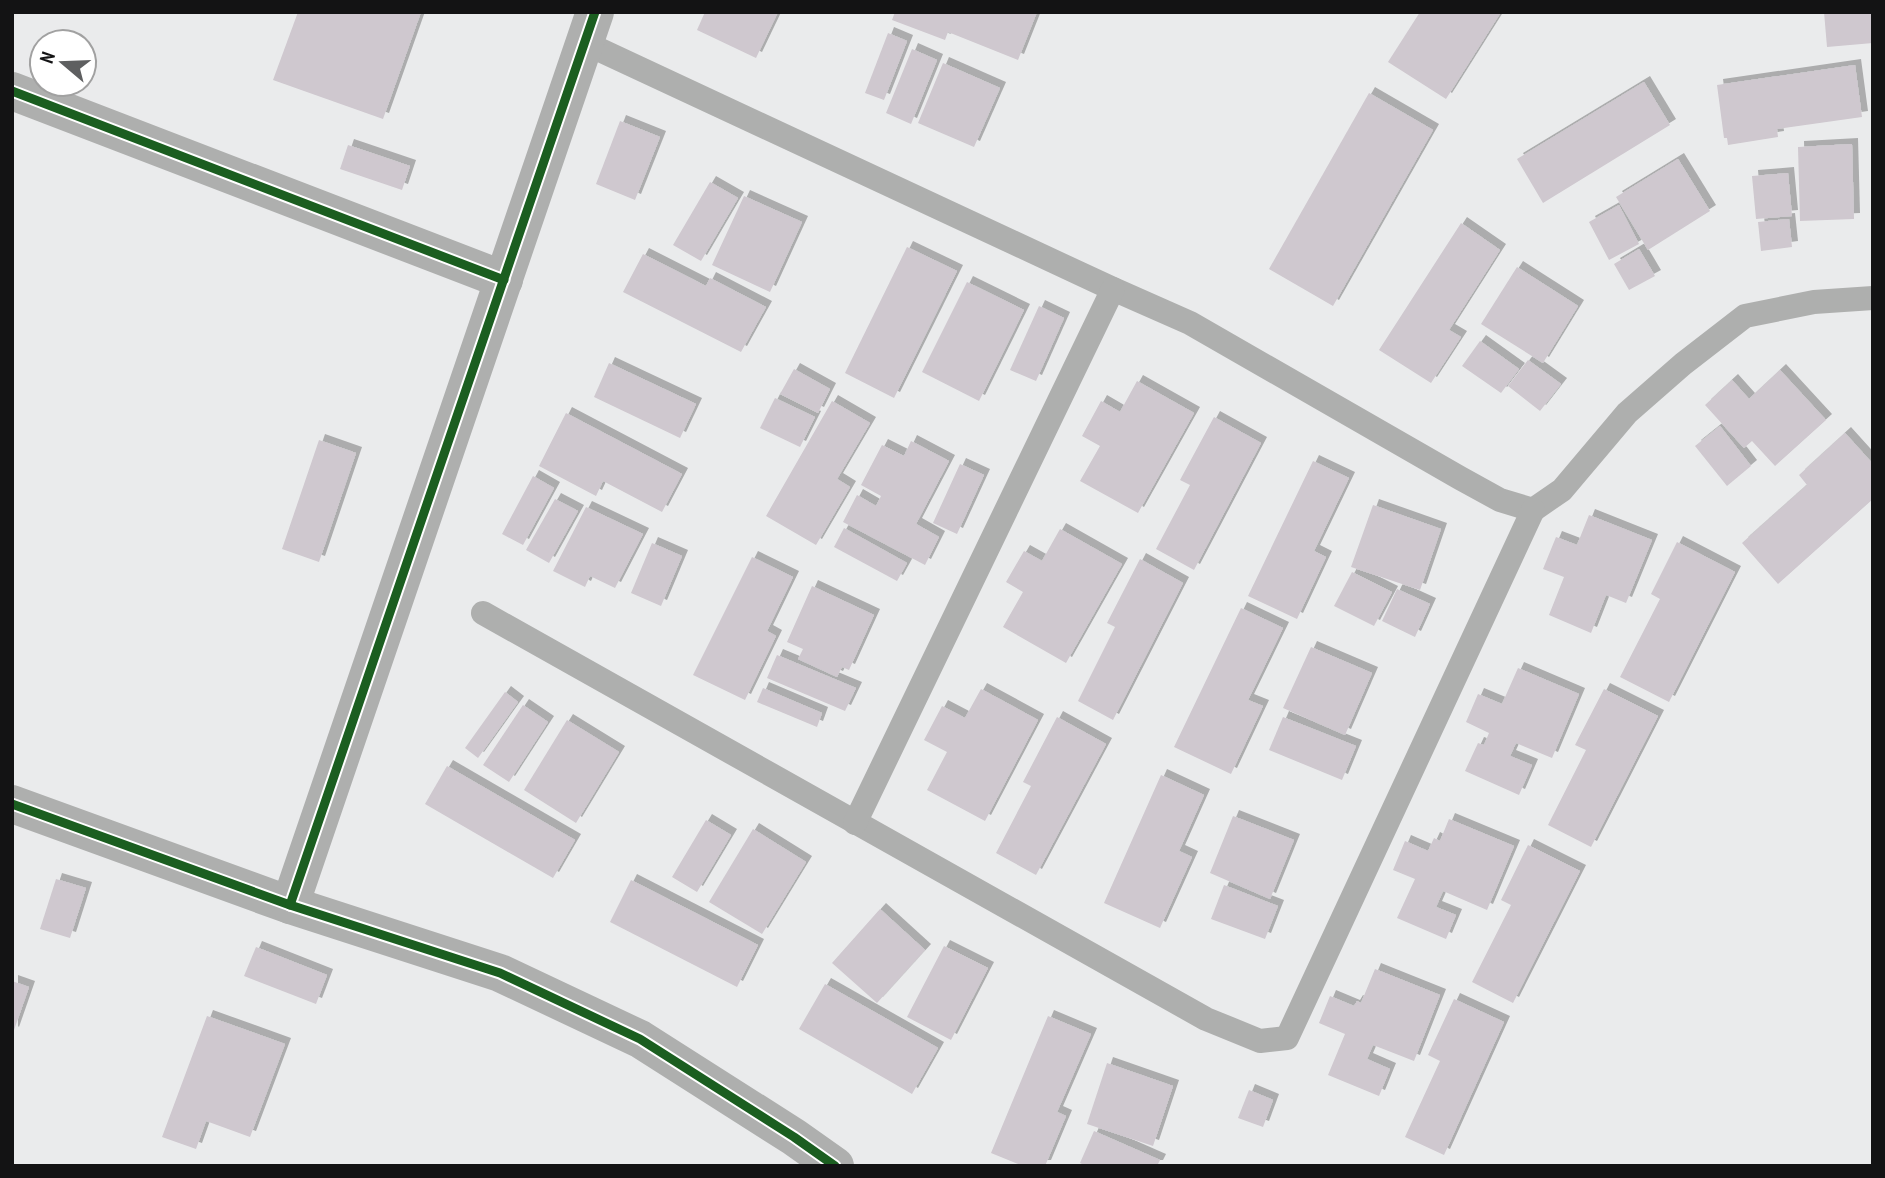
<svg xmlns="http://www.w3.org/2000/svg" width="1885" height="1178" viewBox="0 0 1885 1178" font-family="'PT Sans Narrow',sans-serif">
<style>
.building{fill:#cfc8cf;filter:url(#shadow)}
.lines{fill:none;stroke-linecap:round;stroke-linejoin:round}
.service{stroke:#aeafae;stroke-width:24}
.minor{stroke:#aeafae;stroke-width:38}
.cycleway-casing{stroke:#fff;stroke-width:13}
.cycleway{stroke:#1b5e20;stroke-width:9}
</style>
<defs>
<filter id="shadow"><feDropShadow dx="6" dy="-6" stdDeviation="0" flood-color="#0004"/></filter>
</defs>
<rect width="100%" height="100%" fill="#eaebec"/>
<!-- building -->
<g class="building">
<path d="M298,12H421L383,119L273,80Z"/>
<path d="M705,12H778L756,58L697,30Z"/>
<path d="M895,12H1037L1018,60L948,32L945,40L892,20Z"/>
<path d="M1420,12H1501L1446,99L1388,62Z"/>
<path d="M1824,12H1873V43L1827,47Z"/>
<path d="M888,33L907,41L884,100L865,93Z"/>
<path d="M912,49L937,60L911,124L886,113Z"/>
<path d="M943,63L1000,88L974,147L918,123Z"/>
<path d="M1855,65L1862,117L1777,129L1778,137L1728,145L1727,138H1724L1717,85Z"/>
<path d="M1644,82L1670,125L1543,203L1517,159Z"/>
<path d="M1369,93L1433,130L1333,306L1269,269Z"/>
<path d="M620,121L660,137L635,200L596,184Z"/>
<path d="M1852,144L1854,219L1800,221L1798,147Z"/>
<path d="M348,145L410,166L402,190L340,169Z"/>
<path d="M1678,159L1710,211L1648,250L1616,197Z"/>
<path d="M1788,173L1792,216L1756,219L1752,176Z"/>
<path d="M710,182L738,198L701,261L673,245Z"/>
<path d="M744,196L802,222L770,292L712,265Z"/>
<path d="M1619,205L1639,244L1609,260L1589,222Z"/>
<path d="M1789,219L1792,247L1761,251L1758,222Z"/>
<path d="M1461,223L1500,250L1449,330L1461,337L1431,383L1379,350Z"/>
<path d="M907,247L957,271L894,398L845,373Z"/>
<path d="M1639,249L1655,276L1629,290L1614,264Z"/>
<path d="M643,254L706,286L710,278L766,307L741,352L623,292Z"/>
<path d="M1517,267L1578,306L1543,363L1481,324Z"/>
<path d="M967,282L1024,310L979,401L922,372Z"/>
<path d="M1039,306L1064,318L1036,381L1010,370Z"/>
<path d="M1480,341L1519,369L1501,393L1462,366Z"/>
<path d="M1528,360L1561,384L1540,411L1508,386Z"/>
<path d="M609,363L696,404L680,438L594,397Z"/>
<path d="M794,369L830,389L818,413L780,394Z"/>
<path d="M1780,370L1826,420L1775,466L1752,441L1744,448L1705,405L1732,380L1749,399Z"/>
<path d="M1137,381L1194,413L1138,513L1080,481L1100,446L1082,436L1101,401L1120,412Z"/>
<path d="M775,398L815,417L800,447L760,428Z"/>
<path d="M832,401L870,423L837,479L850,487L816,545L766,516Z"/>
<path d="M566,413L682,474L662,512L603,481L596,496L539,466Z"/>
<path d="M1214,417L1261,443L1194,570L1156,549L1190,485L1180,480Z"/>
<path d="M1720,426L1751,466L1727,486L1695,446Z"/>
<path d="M1845,433L1873,464V499L1778,584L1742,543L1807,485L1799,475Z"/>
<path d="M319,440L356,453L319,562L282,549Z"/>
<path d="M911,441L949,461L916,524L939,537L925,565L843,522L857,495L876,506L881,496L861,485L882,445L904,456Z"/>
<path d="M1313,461L1349,478L1314,551L1326,557L1297,619L1248,596Z"/>
<path d="M960,464L984,475L957,534L933,523Z"/>
<path d="M533,476L554,488L523,545L502,534Z"/>
<path d="M555,499L578,511L549,563L526,550Z"/>
<path d="M1373,505L1441,529L1420,590L1351,567Z"/>
<path d="M586,507L643,534L615,588L590,576L585,587L553,571Z"/>
<path d="M1589,515L1652,540L1626,603L1606,595L1591,633L1549,615L1564,577L1543,569L1556,537L1577,545Z"/>
<path d="M844,528L907,563L897,581L834,547Z"/>
<path d="M1060,529L1122,564L1066,663L1003,627L1023,592L1006,582L1024,551L1042,561Z"/>
<path d="M1677,542L1735,572L1669,702L1620,677L1660,599L1651,594Z"/>
<path d="M652,543L682,556L661,606L631,593Z"/>
<path d="M752,557L793,577L767,631L776,636L745,700L693,675Z"/>
<path d="M1140,559L1183,583L1113,720L1078,701L1115,627L1107,623Z"/>
<path d="M1352,572L1392,592L1374,626L1334,606Z"/>
<path d="M812,586L874,615L849,670L842,667L837,677L798,659L803,649L787,642Z"/>
<path d="M1397,589L1430,604L1415,637L1382,621Z"/>
<path d="M1241,608L1283,628L1248,700L1263,706L1231,774L1174,747Z"/>
<path d="M1311,647L1372,673L1345,735L1283,708Z"/>
<path d="M777,655L856,688L845,711L767,678Z"/>
<path d="M1518,668L1579,694L1552,758L1516,743L1510,756L1532,765L1519,795L1465,771L1478,743L1484,745L1489,733L1466,722L1478,694L1502,704Z"/>
<path d="M763,688L822,713L817,727L757,702Z"/>
<path d="M981,689L1038,720L985,821L927,790L947,752L924,740L942,706L965,718Z"/>
<path d="M1604,689L1658,716L1591,847L1548,825L1586,750L1575,745Z"/>
<path d="M505,692L518,702L478,758L465,748Z"/>
<path d="M523,705L548,722L509,782L483,765Z"/>
<path d="M1057,717L1106,744L1036,875L996,853L1031,786L1023,782Z"/>
<path d="M1283,717L1356,746L1342,780L1269,750Z"/>
<path d="M567,720L619,752L576,823L524,790Z"/>
<path d="M447,766L575,840L553,878L425,804Z"/>
<path d="M1161,775L1204,795L1179,851L1192,857L1160,928L1104,903Z"/>
<path d="M1233,816L1294,840L1270,899L1210,873Z"/>
<path d="M1449,819L1514,846L1487,910L1443,891L1436,907L1456,915L1446,939L1397,918L1415,879L1393,870L1405,841L1428,851L1434,838L1440,841Z"/>
<path d="M706,820L731,835L697,892L672,877Z"/>
<path d="M753,829L806,862L762,934L709,902Z"/>
<path d="M1528,845L1580,871L1513,1003L1472,982L1511,905L1501,900Z"/>
<path d="M56,879L86,888L70,938L40,929Z"/>
<path d="M631,880L758,945L737,987L610,922Z"/>
<path d="M1224,885L1278,906L1265,939L1211,919Z"/>
<path d="M880,909L925,950L877,1003L832,963Z"/>
<path d="M944,946L988,968L951,1040L907,1017Z"/>
<path d="M256,947L327,975L316,1004L244,976Z"/>
<path d="M1375,969L1440,995L1414,1061L1373,1045L1367,1059L1390,1069L1379,1096L1328,1075L1345,1034L1319,1023L1330,996L1354,1006L1357,1001L1361,1003Z"/>
<path d="M12,981L29,987L13,1033L12,1032Z"/>
<path d="M825,984L938,1048L912,1094L799,1029Z"/>
<path d="M1454,999L1504,1022L1444,1155L1405,1137L1440,1061L1428,1055Z"/>
<path d="M207,1016L285,1044L250,1137L206,1121L196,1149L162,1137Z"/>
<path d="M1048,1016L1091,1034L1057,1112L1066,1116L1045,1166H1023L991,1153Z"/>
<path d="M1107,1063L1173,1086L1153,1146L1087,1124Z"/>
<path d="M1249,1090L1273,1100L1263,1127L1238,1118Z"/>
<path d="M1094,1131L1160,1160L1157,1166H1086L1080,1163Z"/>
</g>
<g class="lines">
<!-- service -->
<g class="service">
<path d="M585,43L1113,289L1190,323L1460,478L1500,500L1533,510L1562,490L1627,413L1683,364L1745,316L1814,302L1873,298"/>
<path d="M483,613L1206,1019L1260,1041L1287,1038L1533,510"/>
<path d="M855,823L1113,289"/>
</g>
<!-- minor -->
<g class="minor">
<path d="M12,91L504,280"/>
<path d="M12,804L290,905L500,973L640,1039L794,1137L835,1166"/>
<path d="M290,905L595,12"/>
</g>
<defs>
<g id="cycleway">
<path d="M12,91L504,280"/>
<path d="M12,804L290,905L500,973L640,1039L794,1137L835,1166"/>
<path d="M290,905L595,12"/>
</g>
</defs>
<!-- cycleway casing -->
<use href="#cycleway" class="cycleway-casing"/>
<!-- cycleway -->
<use href="#cycleway" class="cycleway"/>
</g>
<!-- border -->
<rect width="1885" height="1178" fill="none" stroke="#131314" stroke-width="28"/>
<!-- north arrow -->
<g transform="translate(63 63) rotate(289)"><circle r="33" fill="#ffffff" stroke="#a1a1a1" stroke-width="2"/>
<path d="M0-5L12 26L0 18L-12 26Z" fill="#5e5f60"/>
<text y="-10" font-size="19" font-weight="bold" text-anchor="middle" fill="#131314">N</text>
</g>
</svg>
